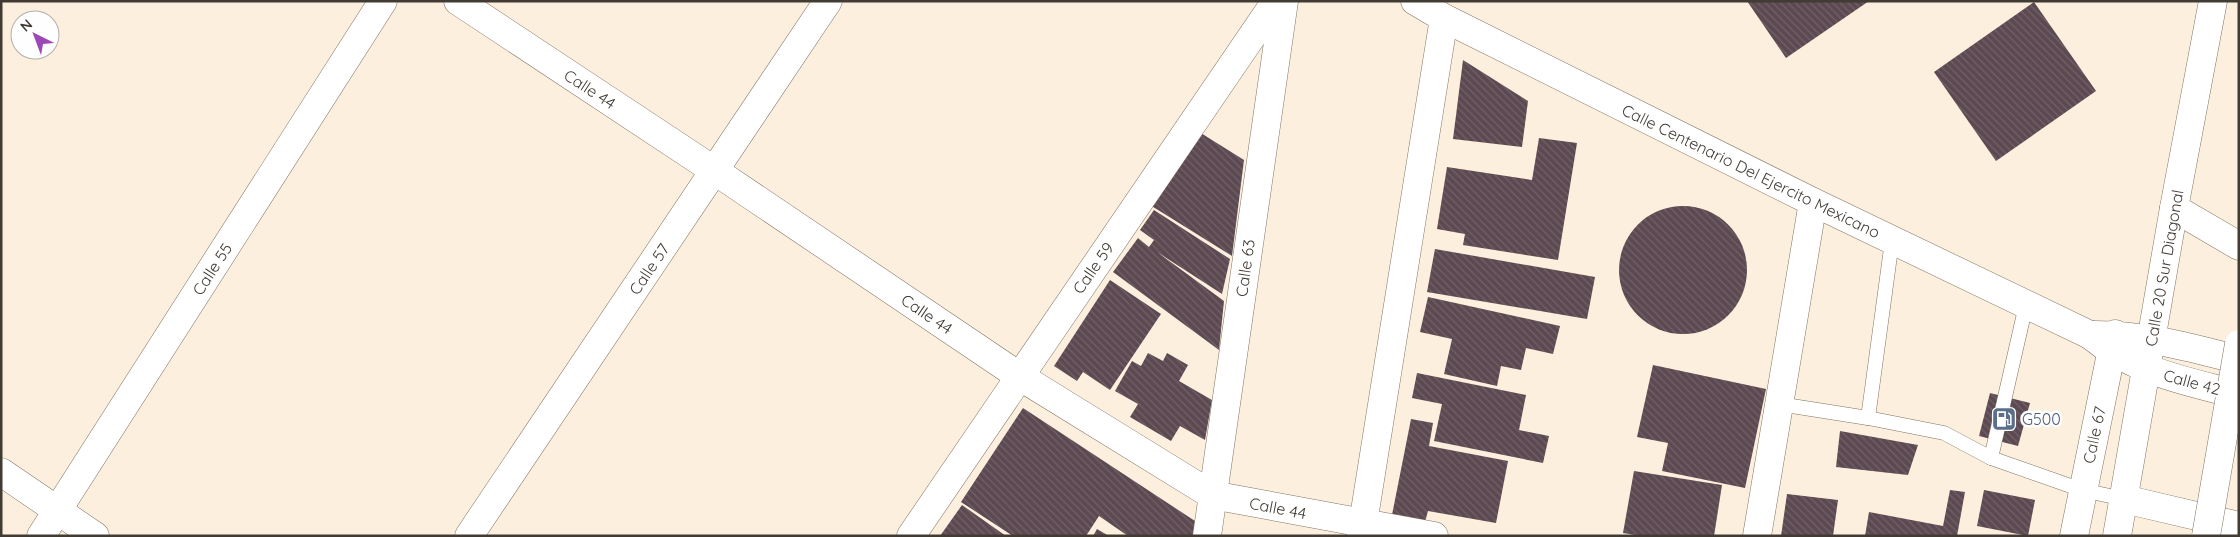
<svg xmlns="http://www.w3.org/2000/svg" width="2240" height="537" viewBox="0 0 2240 537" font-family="Quicksand,sans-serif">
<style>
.building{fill:url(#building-back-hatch)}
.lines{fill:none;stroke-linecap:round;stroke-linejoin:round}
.service-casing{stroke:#807464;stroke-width:15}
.minor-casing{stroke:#807464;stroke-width:29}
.tertiary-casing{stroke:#807464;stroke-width:29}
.secondary-casing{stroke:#807464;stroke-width:29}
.service{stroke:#fff;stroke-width:14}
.minor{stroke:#fff;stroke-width:28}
.tertiary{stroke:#fff;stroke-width:28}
.secondary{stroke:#fff;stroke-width:28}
.trunk-bridge-casing{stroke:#807464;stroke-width:29;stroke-linecap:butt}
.trunk-bridge{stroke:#fff;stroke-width:28}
.labels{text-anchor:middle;stroke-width:5;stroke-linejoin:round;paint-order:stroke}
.street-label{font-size:16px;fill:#413b34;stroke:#fefefe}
.service-label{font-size:16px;fill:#4e5e75;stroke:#fefefe;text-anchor:start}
</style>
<defs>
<pattern id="building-back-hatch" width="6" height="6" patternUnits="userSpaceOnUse" patternTransform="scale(1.25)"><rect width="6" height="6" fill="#5c4951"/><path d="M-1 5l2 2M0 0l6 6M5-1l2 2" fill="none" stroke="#716268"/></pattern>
</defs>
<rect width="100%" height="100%" fill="#fdefdd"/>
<!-- building -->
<g class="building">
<path d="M1747,1H1869L1786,58Z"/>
<path d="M2034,2L2096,91L1996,161L1934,72Z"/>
<path d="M1463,60L1528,101L1522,147L1453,139Z"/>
<path d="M1196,130L1244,160L1232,256L1150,205Z"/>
<path d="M1539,138L1577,143L1558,260L1463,245L1465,234L1437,229L1447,167L1532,180Z"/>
<circle cx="1683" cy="270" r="64"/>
<path d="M1154,210L1230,259L1222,294L1157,252L1224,301L1219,350L1113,272L1138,238L1149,247L1154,240L1140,230Z"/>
<path d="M1435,249L1595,277L1587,319L1427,292Z"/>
<path d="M1110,280L1161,314L1110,390L1083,372L1077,381L1054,366Z"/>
<path d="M1428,297L1560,326L1553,354L1526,348L1521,370L1501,366L1497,386L1444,374L1452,339L1420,332Z"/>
<path d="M1148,353L1163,361L1167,353L1188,365L1179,381L1212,400L1205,440L1180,426L1171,441L1130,417L1138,404L1115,391L1132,361L1141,366Z"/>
<path d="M1653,365L1766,389L1745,488L1662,471L1668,443L1637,437Z"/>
<path d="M1417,373L1526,395L1519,430L1549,436L1543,463L1434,441L1442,404L1412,398Z"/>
<path d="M1990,393L2030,403L2018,446L1979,436Z"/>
<path d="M1023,408L1195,521L1193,536H1128L1099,516L1086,536H1013L961,502Z"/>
<path d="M1411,419L1433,423L1429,446L1508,461L1496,523L1428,511L1425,522L1392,515Z"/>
<path d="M1840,431L1918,445L1908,475L1836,467Z"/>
<path d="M1634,471L1722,485L1714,536H1641L1623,533Z"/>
<path d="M1950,490L1965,492L1957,536H1865L1869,512L1943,526Z"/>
<path d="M1984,490L2035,500L2028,536L1977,526Z"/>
<path d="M1787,494L1838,500L1833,536H1781Z"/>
<path d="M962,505L1006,536H940Z"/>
<path d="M1097,529L1109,536H1093Z"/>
</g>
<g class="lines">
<defs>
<g id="service">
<path d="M2026,305L1991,458L2082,490L2124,499"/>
<path d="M1779,404L1868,418L1944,433L1991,458"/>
<path d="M1868,418L1892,241"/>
</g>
<g id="minor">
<path d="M458,1L715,171L1019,376L1212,495L1434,536"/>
<path d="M1,472L95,536"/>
<path d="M41,536L383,1"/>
<path d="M469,536L828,1"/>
<path d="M911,536L1276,1"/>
<path d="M1207,536L1284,1"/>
<path d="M1361,536L1444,18"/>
<path d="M1757,536L1813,202"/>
<path d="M2074,536L2115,334"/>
</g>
<g id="tertiary">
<path d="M2174,208L2239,246"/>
<path d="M2124,499L2239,526"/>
</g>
<g id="secondary">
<path d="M1415,1L1444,18L1813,202L2090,335C2135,372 2183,380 2239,395"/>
<path d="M2090,335C2141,334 2189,347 2239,360"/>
<path d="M2117,536L2174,208L2213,1"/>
</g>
</defs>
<!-- service casing -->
<use href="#service" class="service-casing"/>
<!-- minor casing -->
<use href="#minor" class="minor-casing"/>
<!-- tertiary casing -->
<use href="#tertiary" class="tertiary-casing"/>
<!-- secondary casing -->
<use href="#secondary" class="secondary-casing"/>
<!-- service -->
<use href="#service" class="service"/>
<!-- minor -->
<use href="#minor" class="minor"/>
<!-- tertiary -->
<use href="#tertiary" class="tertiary"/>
<!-- secondary -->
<use href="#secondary" class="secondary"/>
<defs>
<path id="trunk-bridge" d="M2206,536L2239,344"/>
</defs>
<!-- trunk-bridge casing -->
<use href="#trunk-bridge" class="trunk-bridge-casing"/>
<!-- trunk-bridge -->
<use href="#trunk-bridge" class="trunk-bridge"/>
</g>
<!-- icons -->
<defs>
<symbol id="fuel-square" viewBox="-11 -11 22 22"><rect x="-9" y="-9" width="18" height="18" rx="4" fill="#5c6f8a" stroke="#fefefe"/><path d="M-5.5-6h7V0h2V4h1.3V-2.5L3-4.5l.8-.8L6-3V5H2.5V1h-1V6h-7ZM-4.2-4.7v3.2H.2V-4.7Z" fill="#fff"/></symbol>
</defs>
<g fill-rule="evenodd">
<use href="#fuel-square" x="1990" y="405" width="28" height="28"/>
</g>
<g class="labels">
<!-- street labels -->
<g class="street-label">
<text transform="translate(590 89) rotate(33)" y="6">Calle 44</text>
<text transform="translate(1751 171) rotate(26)" y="6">Calle Centenario Del Ejercito Mexicano</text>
<text transform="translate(1093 268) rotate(-55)" y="6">Calle 59</text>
<text transform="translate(1245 268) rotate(-82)" y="6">Calle 63</text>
<text transform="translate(2164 268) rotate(-80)" y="6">Calle 20 Sur Diagonal</text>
<text transform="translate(212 269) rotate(-57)" y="6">Calle 55</text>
<text transform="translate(649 269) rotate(-56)" y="6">Calle 57</text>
<text transform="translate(927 314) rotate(34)" y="6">Calle 44</text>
<text transform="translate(2192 382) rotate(15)" y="6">Calle 42</text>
<text transform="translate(2094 435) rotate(-78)" y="6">Calle 67</text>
<text transform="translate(1278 508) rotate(11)" y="6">Calle 44</text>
</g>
<!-- service labels -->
<g class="service-label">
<text x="2022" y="425">G500</text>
</g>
</g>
<!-- border -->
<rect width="2240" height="537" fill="none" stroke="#413b34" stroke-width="5"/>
<!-- north arrow -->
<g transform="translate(35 35) rotate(318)"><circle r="24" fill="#fefefe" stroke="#b2b0ad"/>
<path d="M0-4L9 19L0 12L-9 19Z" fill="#9c48b7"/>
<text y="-8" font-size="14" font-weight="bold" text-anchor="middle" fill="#413b34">N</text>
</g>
</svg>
